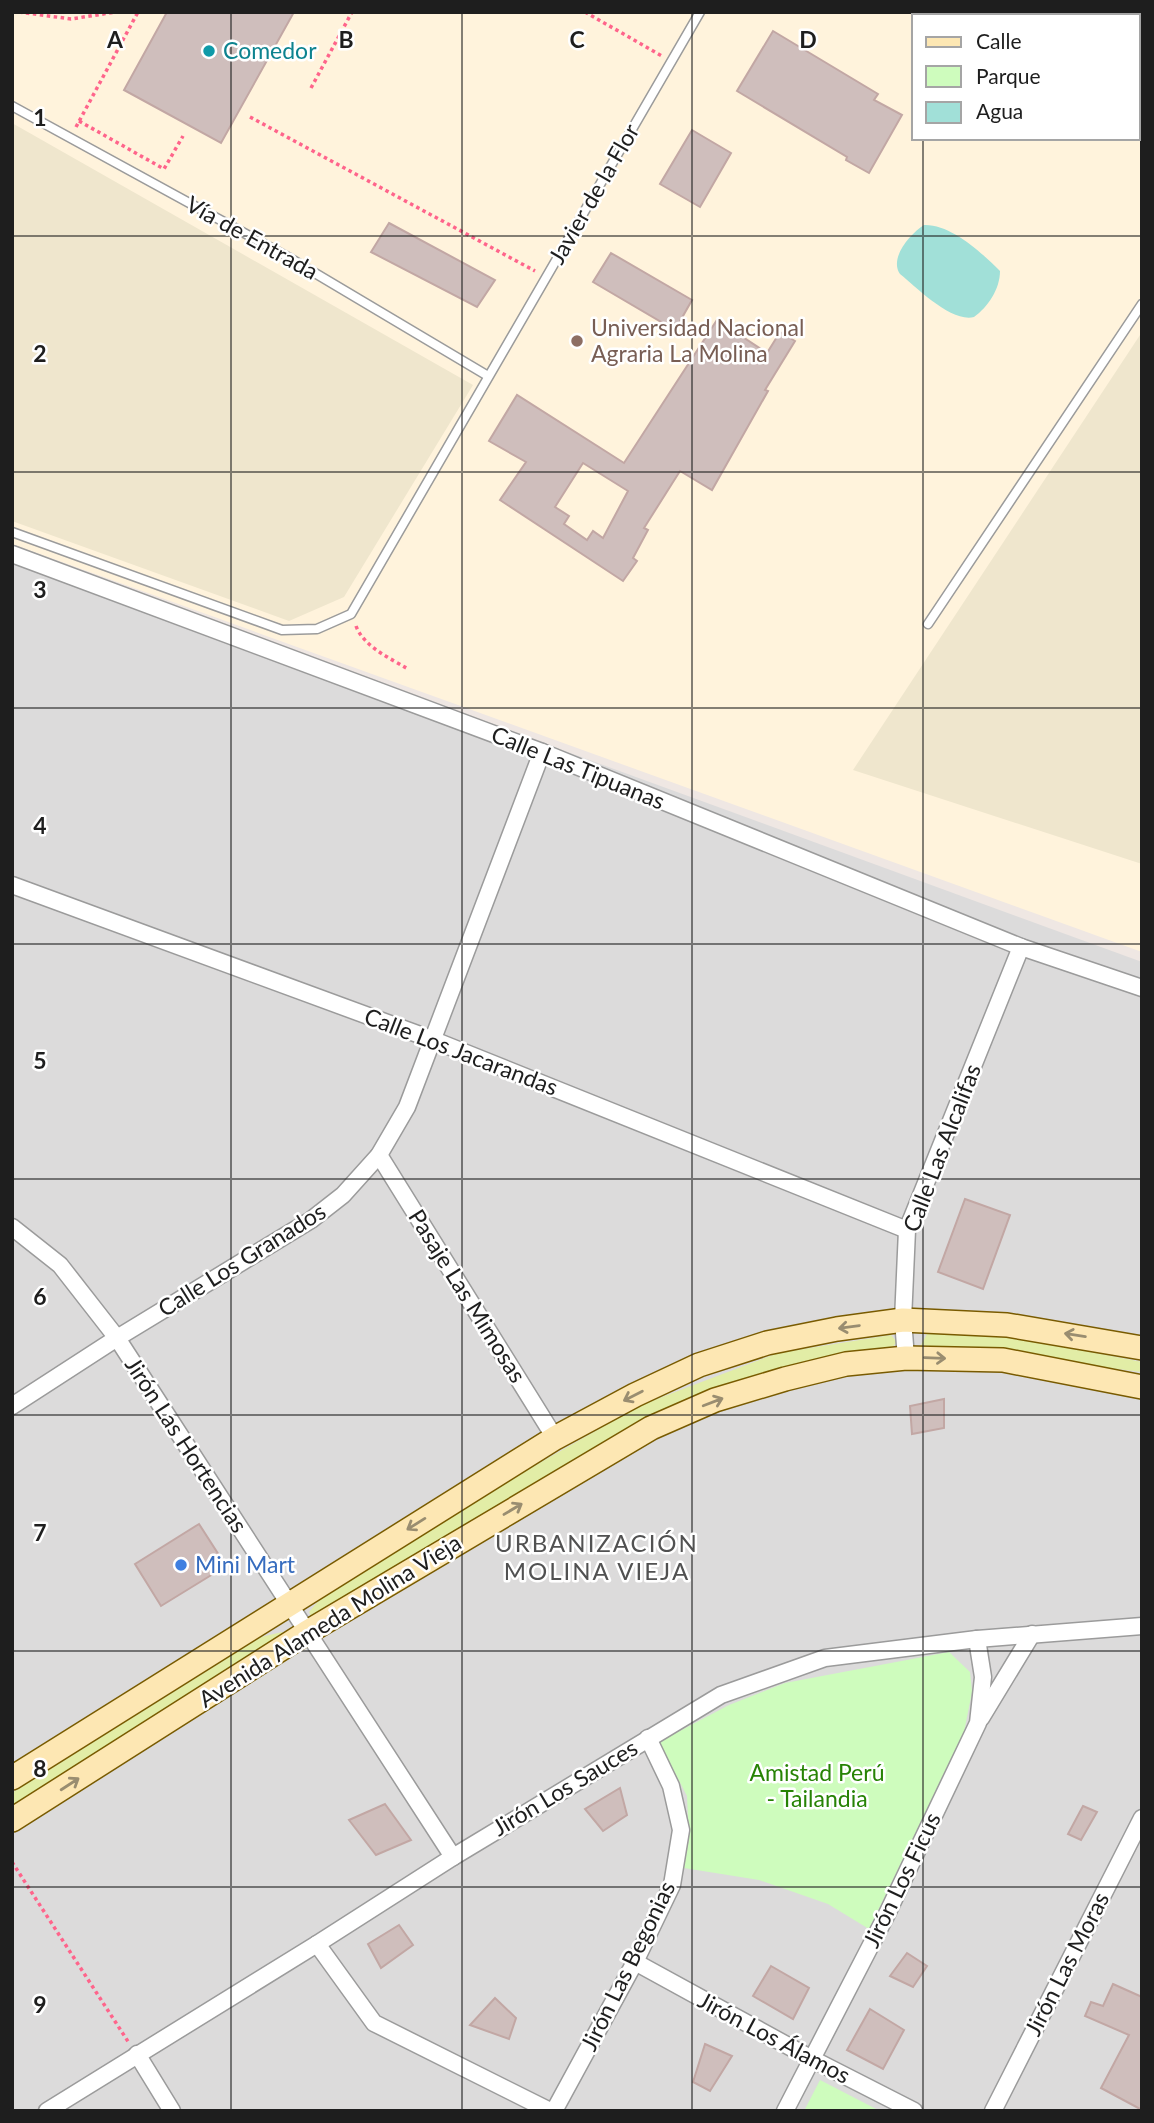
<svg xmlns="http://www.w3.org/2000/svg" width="1154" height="2123" viewBox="0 0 1154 2123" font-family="Lato,sans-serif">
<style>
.residential{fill:#dcdbdb}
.education{fill:#fff3dc;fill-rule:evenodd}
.farmland{fill:#efe6cd}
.grass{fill:#e2eda6}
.park{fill:#cefcbd}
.water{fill:#a1e0d8}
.building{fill:#cfbebc;stroke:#c2a7a4;stroke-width:2;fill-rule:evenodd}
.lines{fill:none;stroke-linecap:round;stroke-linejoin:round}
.lane-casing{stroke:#9b9b9b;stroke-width:11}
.street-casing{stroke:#9b9b9b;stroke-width:19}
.secondary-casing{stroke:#795b00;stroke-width:26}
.path{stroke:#ff648b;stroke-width:3.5;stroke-dasharray:3.5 3.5;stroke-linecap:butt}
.lane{stroke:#fff;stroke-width:8}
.street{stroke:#fff;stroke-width:16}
.secondary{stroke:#fde7b3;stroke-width:23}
.oneway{stroke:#998d70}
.grid{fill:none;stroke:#1e1e1e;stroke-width:2;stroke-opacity:0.55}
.culture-dot{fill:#0f9aa8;stroke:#fff;stroke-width:2.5}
.education-dot{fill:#8d6e63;stroke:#fff;stroke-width:2.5}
.shop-dot{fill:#3f7fe0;stroke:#fff;stroke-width:2.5}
.labels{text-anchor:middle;stroke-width:5;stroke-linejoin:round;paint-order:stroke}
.culture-label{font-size:23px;fill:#0d838f;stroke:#fff;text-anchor:start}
.street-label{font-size:23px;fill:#1e1e1e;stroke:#fff}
.education-label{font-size:23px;fill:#785e54;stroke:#fff;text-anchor:start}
.shop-label{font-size:23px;fill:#366cbe;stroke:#fff;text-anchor:start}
.park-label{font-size:23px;fill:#278305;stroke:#fff}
.neighbourhood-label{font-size:24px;letter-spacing:2px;fill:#515151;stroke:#fff}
.grid-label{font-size:23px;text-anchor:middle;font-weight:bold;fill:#1e1e1e;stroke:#fff;stroke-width:5;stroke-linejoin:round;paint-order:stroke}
</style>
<rect width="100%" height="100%" fill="#efe7e3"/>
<!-- residential -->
<path class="residential" d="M12,549L1142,962V2111H12Z"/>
<!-- education -->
<path class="education" d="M12,12H1142V952L12,544ZM914,16H1138V138H914Z"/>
<!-- farmland -->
<g class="farmland">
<path d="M12,123L473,385L344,597L289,621L12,521Z"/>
<path d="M1142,332V864L853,770Z"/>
</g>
<!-- grass -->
<g class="grass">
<path d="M927,1334H999L1142,1362V1372L921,1345Z"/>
<path d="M891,1335L897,1342L891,1349L775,1372L313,1620L309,1612L322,1597L480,1497L641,1405L778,1353Z"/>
<path d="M282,1632L283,1637L12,1812V1793L261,1637Z"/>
</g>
<!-- park -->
<g class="park">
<path d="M949,1652L970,1672L972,1692L964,1732L869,1929L828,1904L759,1880L684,1868L689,1839L687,1796L659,1742L729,1705L785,1683Z"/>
<path d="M820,2080L880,2111H804Z"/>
</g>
<!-- water -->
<path class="water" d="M924,225C951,224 982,253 1000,271C1000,289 988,307 974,317C952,323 917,288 900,274C889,258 910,234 924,225Z"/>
<!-- building -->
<g class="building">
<path d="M167,12H294L221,143L124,90Z"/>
<path d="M773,31L878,94L874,100L902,115L869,173L846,160L847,157L737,91Z"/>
<path d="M692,130L731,153L700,207L660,184Z"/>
<path d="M389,223L495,280L477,307L371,252Z"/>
<path d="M611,253L692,300L675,330L593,282Z"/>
<path d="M717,320L767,353L780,332L795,341L765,390L768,391L712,490L680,471L644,528L648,530L633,558L637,561L623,581L500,500L526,462L489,441L517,395L624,463ZM583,463L628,491L603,538L593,531L587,540L564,524L569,516L555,507Z"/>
<path d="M965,1199L1010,1215L983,1289L938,1272Z"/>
<path d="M944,1399V1428L912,1434L910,1406Z"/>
<path d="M199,1524L226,1566L161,1606L135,1564Z"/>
<path d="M620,1788L627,1815L603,1831L585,1809Z"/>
<path d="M385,1804L411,1840L376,1855L349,1820Z"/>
<path d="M1083,1806L1097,1812L1081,1840L1068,1834Z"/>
<path d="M399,1925L413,1945L381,1968L368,1944Z"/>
<path d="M907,1953L927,1966L913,1987L890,1976Z"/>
<path d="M771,1966L809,1988L793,2019L753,1996Z"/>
<path d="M1113,1984L1142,1997V2110L1101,2088L1129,2035L1085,2016L1091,2002L1103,2006Z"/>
<path d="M495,1998L516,2018L509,2039L470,2025Z"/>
<path d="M870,2009L904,2030L883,2069L847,2050Z"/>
<path d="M705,2044L732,2056L710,2091L693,2082Z"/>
</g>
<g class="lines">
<defs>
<g id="lane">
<path d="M12,106L288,257L488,376"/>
<path d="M12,532L282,630L317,629L351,614L700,12"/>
<path d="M928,624L1142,304"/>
</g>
<g id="street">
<path d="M12,554L542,752L1021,947L1142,988"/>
<path d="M12,885L431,1039L907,1230"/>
<path d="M379,1155L555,1438"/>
<path d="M12,1227L60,1265L117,1338L453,1857"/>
<path d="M906,1358L903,1320L907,1230L1021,947"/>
<path d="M12,1406L117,1338L311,1220L343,1195L379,1155L407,1107L542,752"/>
<path d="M981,1718L1032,1634"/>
<path d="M317,1944L374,2023L550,2111"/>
<path d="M635,1962L812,2059L914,2111"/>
<path d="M137,2054L172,2111"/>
<path d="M47,2111L317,1944L453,1857L721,1695L825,1658L977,1639L1142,1626"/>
<path d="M554,2111L635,1962L672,1885L681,1830L671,1786L648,1738"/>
<path d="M785,2111L887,1914L978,1723L983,1677L977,1639"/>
<path d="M993,2111L1142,1818"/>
</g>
<g id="secondary">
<path d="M12,1778L555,1438L635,1395L699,1365L767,1343L837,1329L903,1320L1007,1325L1142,1348"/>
<path d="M12,1820L306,1633L651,1428L715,1400L785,1379L846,1364L906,1358L1003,1360L1142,1387"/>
</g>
</defs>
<!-- lane casing -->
<use href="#lane" class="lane-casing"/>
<!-- street casing -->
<use href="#street" class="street-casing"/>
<!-- secondary casing -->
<use href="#secondary" class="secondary-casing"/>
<!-- path -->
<g class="path">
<path d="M19,12L71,19L116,12"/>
<path d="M585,12L662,56"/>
<path d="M311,88L352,12"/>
<path d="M250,117L535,271"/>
<path d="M79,121L164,169L183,136"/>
<path d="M76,127L138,12"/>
<path d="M356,626C364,647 390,658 408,669"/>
<path d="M12,1862L129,2043"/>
</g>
<!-- lane -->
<use href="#lane" class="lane"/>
<!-- street -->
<use href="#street" class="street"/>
<!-- secondary -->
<use href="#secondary" class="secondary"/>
</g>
<!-- one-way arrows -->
<defs><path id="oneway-shaft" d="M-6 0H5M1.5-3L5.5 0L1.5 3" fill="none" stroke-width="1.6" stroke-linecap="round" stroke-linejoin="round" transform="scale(1.75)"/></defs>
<g class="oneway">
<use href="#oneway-shaft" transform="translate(849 1327) rotate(172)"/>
<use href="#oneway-shaft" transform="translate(1075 1335) rotate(-171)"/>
<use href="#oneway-shaft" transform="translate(935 1358) rotate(2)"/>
<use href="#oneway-shaft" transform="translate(633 1396) rotate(153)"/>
<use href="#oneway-shaft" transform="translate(713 1402) rotate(-21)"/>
<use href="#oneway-shaft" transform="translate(513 1509) rotate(-31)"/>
<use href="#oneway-shaft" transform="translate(416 1524) rotate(148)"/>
<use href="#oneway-shaft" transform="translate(70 1784) rotate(-33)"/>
</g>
<!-- grid -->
<path class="grid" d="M231,12V2111M462,12V2111M692,12V2111M923,12V16M923,138V2111M12,236H1142M12,472H1142M12,708H1142M12,944H1142M12,1179H1142M12,1415H1142M12,1651H1142M12,1887H1142"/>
<!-- markers -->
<circle class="culture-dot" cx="209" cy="51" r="7"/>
<circle class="education-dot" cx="577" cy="341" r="7"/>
<circle class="shop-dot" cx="181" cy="1565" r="7"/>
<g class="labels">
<!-- culture labels -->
<g class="culture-label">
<text x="223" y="59">Comedor</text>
</g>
<!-- street labels -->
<g class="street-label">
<text transform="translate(594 194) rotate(-60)" y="8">Javier de la Flor</text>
<text transform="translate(252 238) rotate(29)" y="8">Vía de Entrada</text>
<text transform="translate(578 768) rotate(22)" y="8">Calle Las Tipuanas</text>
<text transform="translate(461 1052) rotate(21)" y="8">Calle Los Jacarandas</text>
<text transform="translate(942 1148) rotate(-69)" y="8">Calle Las Alcalifas</text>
<text transform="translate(242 1260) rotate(-32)" y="8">Calle Los Granados</text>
<text transform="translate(467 1296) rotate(58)" y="8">Pasaje Las Mimosas</text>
<text transform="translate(186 1445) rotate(57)" y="8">Jirón Las Hortencias</text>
<text transform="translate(330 1621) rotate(-32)" y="8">Avenida Alameda Molina Vieja</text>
<text transform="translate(565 1788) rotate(-31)" y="8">Jirón Los Sauces</text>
<text transform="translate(902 1880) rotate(-64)" y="8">Jirón Los Ficus</text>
<text transform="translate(1067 1964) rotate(-63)" y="8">Jirón Las Moras</text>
<text transform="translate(628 1966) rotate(-64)" y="8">Jirón Las Begonias</text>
<text transform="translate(774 2038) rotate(28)" y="8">Jirón Los Álamos</text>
</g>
<!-- education labels -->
<g class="education-label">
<text x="591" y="336">Universidad Nacional<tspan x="591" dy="26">Agraria La Molina</tspan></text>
</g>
<!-- shop labels -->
<g class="shop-label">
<text x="195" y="1573">Mini Mart</text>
</g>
<!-- park labels -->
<g class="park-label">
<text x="817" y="1781">Amistad Perú<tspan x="817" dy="26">- Tailandia</tspan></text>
</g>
<!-- neighbourhood labels -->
<g class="neighbourhood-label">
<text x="597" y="1552">URBANIZACIÓN<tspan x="597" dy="28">MOLINA VIEJA</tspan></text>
</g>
</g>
<g class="grid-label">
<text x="115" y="48">A</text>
<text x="346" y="48">B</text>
<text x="577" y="48">C</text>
<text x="808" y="48">D</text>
<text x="40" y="126">1</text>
<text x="40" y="362">2</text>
<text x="40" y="598">3</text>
<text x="40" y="834">4</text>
<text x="40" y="1069">5</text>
<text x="40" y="1305">6</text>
<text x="40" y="1541">7</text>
<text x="40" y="1777">8</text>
<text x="40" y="2013">9</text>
</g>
<!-- border -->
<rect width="1154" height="2123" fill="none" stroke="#1e1e1e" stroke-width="28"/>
<!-- legend -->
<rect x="912" y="14" width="228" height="126" fill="#ffffff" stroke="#a5a5a5" stroke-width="2"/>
<rect x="926" y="37" width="35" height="10" fill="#fde7b3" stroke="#a5a5a5" stroke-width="2"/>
<text x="976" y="49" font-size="21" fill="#1e1e1e">Calle</text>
<rect x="926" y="66" width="35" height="21" fill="#cefcbd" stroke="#a5a5a5" stroke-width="2"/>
<text x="976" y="84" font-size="21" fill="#1e1e1e">Parque</text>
<rect x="926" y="102" width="35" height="21" fill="#a1e0d8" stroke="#a5a5a5" stroke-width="2"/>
<text x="976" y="119" font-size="21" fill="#1e1e1e">Agua</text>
</svg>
